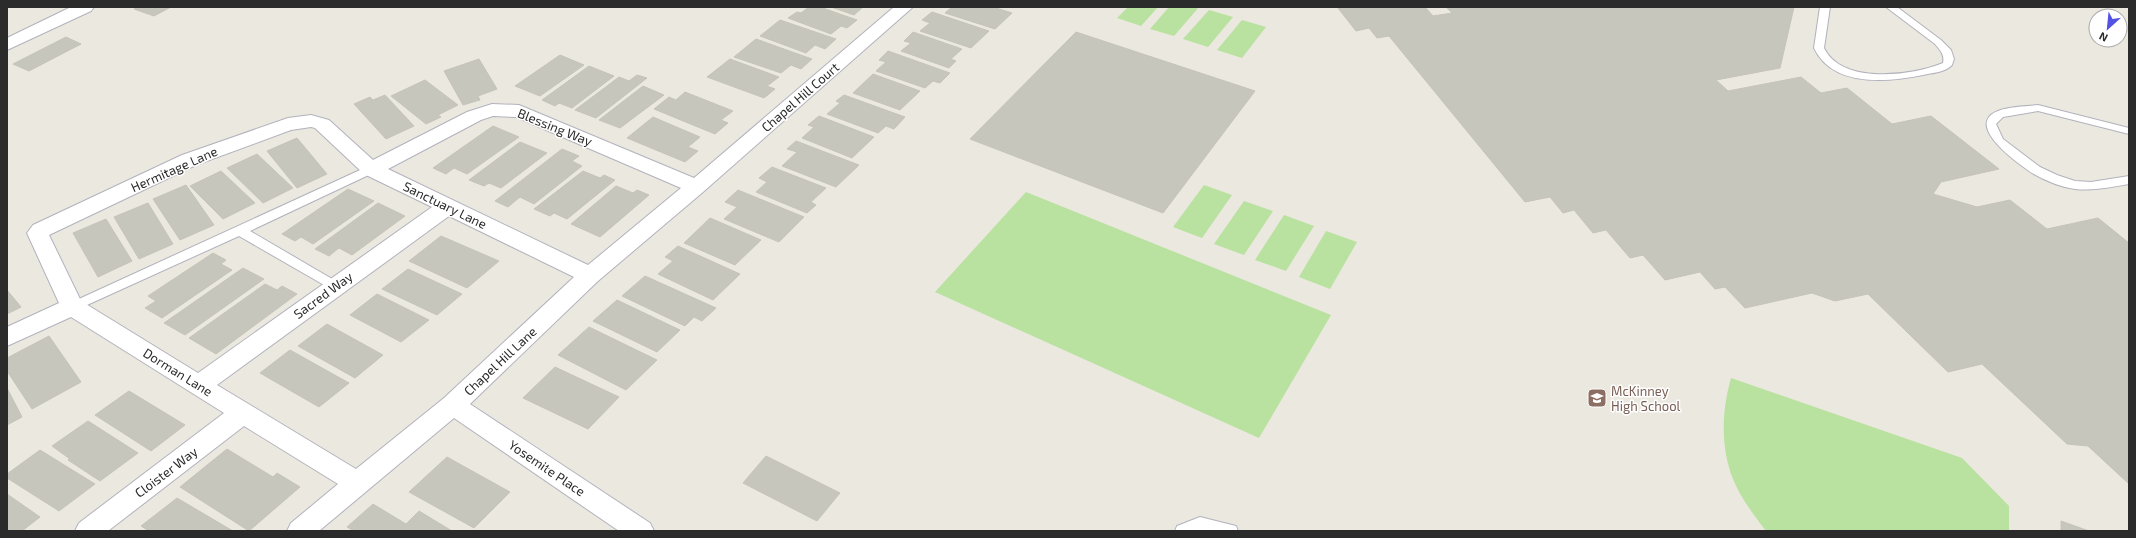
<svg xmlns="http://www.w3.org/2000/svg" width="2136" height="538" viewBox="0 0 2136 538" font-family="'Exo 2',sans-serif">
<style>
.pitch{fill:#b9e19f}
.building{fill:#c7c6bd;stroke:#c6c4b8}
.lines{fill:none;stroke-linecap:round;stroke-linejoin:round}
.lane-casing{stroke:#b2b2bd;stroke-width:2}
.street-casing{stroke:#b2b2bd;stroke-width:2}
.lane{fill:#fff;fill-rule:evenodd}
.street{fill:#fff;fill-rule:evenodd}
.labels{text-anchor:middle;stroke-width:3;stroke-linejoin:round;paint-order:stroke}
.street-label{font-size:13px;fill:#2b2b2b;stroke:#fff}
.education-label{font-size:13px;fill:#785e54;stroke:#fff;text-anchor:start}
</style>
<rect width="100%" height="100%" fill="#ebe8df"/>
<!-- pitch -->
<g class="pitch">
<path d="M1128,7H1158L1141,26L1117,18Z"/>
<path d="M1169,7H1199L1174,36L1150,29Z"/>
<path d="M1209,10L1233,17L1208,47L1183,39Z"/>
<path d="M1242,20L1266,27L1242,58L1217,50Z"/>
<path d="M1204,185L1232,195L1202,238L1173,227Z"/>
<path d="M1026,192L1331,315L1259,438L935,292Z"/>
<path d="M1244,201L1273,211L1244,255L1214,244Z"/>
<path d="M1284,215L1314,226L1286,271L1255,260Z"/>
<path d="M1326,231L1357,242L1330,289L1299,277Z"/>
<path d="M1731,378L1962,458L2009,506V531H1766C1754,515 1740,497 1733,479C1720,446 1722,410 1731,378Z"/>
</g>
<!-- building -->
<g class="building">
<path d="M138,7H171L154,16L134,9Z"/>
<path d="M809,7H820L857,20L847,28L841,26L831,34L788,18L797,12L801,13Z"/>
<path d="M831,7H863L854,15Z"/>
<path d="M952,7H993L1012,13L995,29L945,13Z"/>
<path d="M1348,7H1425L1433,16L1452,13L1446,7H1794L1780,68L1716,80L1728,91L1801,77L1821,93L1847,88L1892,124L1931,116L1999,169L1941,182L1933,194L1977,207L2010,200L2047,229L2098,218L2129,243V484L2088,446L2067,444L1982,364L1948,372L1868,294L1835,301L1812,293L1745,308L1725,287L1715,289L1700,272L1665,280L1643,255L1630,258L1606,230L1593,233L1574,210L1563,213L1550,197L1525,202L1389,36L1377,38L1369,28L1356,31L1338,8Z"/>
<path d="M932,12L989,31L971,48L920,31L930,23L922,20Z"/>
<path d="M780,20L836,39L825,49L815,45L806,53L760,36Z"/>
<path d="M913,32L962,49L951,59L956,61L949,68L901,51L911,43L904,41Z"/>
<path d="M1076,32L1255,91L1163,213L970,139Z"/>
<path d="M66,37L81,44L29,71L13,64Z"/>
<path d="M756,39L812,59L801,69L791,65L781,73L734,57Z"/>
<path d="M888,51L950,73L940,83L933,81L925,88L876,71L886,62L879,60Z"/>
<path d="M560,55L584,65L540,96L515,86Z"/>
<path d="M479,59L497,89L478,96L480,100L463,105L444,71Z"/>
<path d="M730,59L779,77L767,86L775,89L764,98L707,77Z"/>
<path d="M589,66L614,76L572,108L559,103L555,106L542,100Z"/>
<path d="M873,74L920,91L900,110L853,93Z"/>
<path d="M637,75L647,78L596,118L575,110L619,77L629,81Z"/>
<path d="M425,80L458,105L438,115L441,117L426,124L391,96Z"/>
<path d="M643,86L664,95L620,128L599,120Z"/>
<path d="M685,92L733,111L721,120L728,123L715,134L654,109L669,97L676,100Z"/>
<path d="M385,95L414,126L386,139L354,104L370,97L373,100Z"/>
<path d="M844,95L905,117L894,129L886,126L878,133L827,114L840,103L836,101Z"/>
<path d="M819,116L874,137L852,158L802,138L814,127L808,125Z"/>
<path d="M653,117L700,137L688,147L698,151L685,162L627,138Z"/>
<path d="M493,126L519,137L467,174L454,168L446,174L433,168Z"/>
<path d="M297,138L327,174L297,188L267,151Z"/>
<path d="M796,141L859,165L836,187L782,166L797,152L787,149Z"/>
<path d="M520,142L547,153L501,188L489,183L484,186L469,180Z"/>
<path d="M562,149L579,156L572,161L582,166L534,204L520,197L508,207L495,201Z"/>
<path d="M257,154L293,188L263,203L227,168Z"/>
<path d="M772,167L826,188L811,202L816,205L807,213L756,192L767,182L759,178Z"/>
<path d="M221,171L255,203L223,219L190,186Z"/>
<path d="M583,171L600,178L604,175L615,180L567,219L554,213L550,216L534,209Z"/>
<path d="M186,185L214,225L180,240L153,199Z"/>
<path d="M616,186L633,193L637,190L649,195L600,237L571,224Z"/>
<path d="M348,189L374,201L313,244L301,237L295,241L282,234Z"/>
<path d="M738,190L804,217L779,242L724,219L737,207L725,202Z"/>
<path d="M148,203L173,244L139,259L114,217Z"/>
<path d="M378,203L405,216L352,255L339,248L329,256L315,249Z"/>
<path d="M710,218L761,240L735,265L684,243Z"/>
<path d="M106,219L132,261L98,277L73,233Z"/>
<path d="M441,236L499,261L467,288L409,261Z"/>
<path d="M678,246L740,274L713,300L658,274L673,261L665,257Z"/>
<path d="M213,253L226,260L221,264L232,270L162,318L145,308L156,301L148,296Z"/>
<path d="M243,268L264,279L185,335L164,323Z"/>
<path d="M408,269L462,294L437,315L382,289Z"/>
<path d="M645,276L716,308L702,321L694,317L685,326L622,296Z"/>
<path d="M265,284L277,290L282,286L297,294L216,354L189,338Z"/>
<path d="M7,290L21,307L7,314Z"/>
<path d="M377,294L429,320L401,342L350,315Z"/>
<path d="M617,300L680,330L657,352L593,321Z"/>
<path d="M327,324L383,355L355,378L298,346Z"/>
<path d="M589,327L657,360L626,390L558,355Z"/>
<path d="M49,336L81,382L32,409L7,371V358Z"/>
<path d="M290,350L349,383L319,407L260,373Z"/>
<path d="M555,367L619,397L588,429L523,398Z"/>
<path d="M7,388L22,417L7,425Z"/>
<path d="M129,391L185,425L151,451L95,415Z"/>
<path d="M88,421L138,453L100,481L68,460L70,459L52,446Z"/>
<path d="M227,449L273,477L277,473L300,487L249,531L180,487Z"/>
<path d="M40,450L95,484L59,511L7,478V474Z"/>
<path d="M766,456L840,493L817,521L743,483Z"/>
<path d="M447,457L510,492L474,528L409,492Z"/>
<path d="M7,494L40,517L22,531H7Z"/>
<path d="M177,498L233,531H149L141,526Z"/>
<path d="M373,504L406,524L419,511L452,531H354L347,527Z"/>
<path d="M2061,521L2089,531H2061Z"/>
</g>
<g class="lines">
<defs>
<g id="lane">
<path d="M1820,7H1830L1824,48C1842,85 1912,76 1943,63C1945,55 1940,50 1935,44L1886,7H1897L1941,40L1951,50L1954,59L1952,65C1946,72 1932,73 1923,75C1888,82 1833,88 1814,48Z"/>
<path d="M2038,105L2129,128V134L2038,111L2003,117L1996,124L2003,139L2040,167L2057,175L2075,181L2091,182L2129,176V184C2111,187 2093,191 2075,189C2061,187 2044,180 2032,173C2020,165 1976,134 1989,117C1998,106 2024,107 2038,105Z"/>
<path d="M371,165L376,169L375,172L250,231L339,283L341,286L339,289H331L239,236L76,310H68L66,307L68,304Z"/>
<path d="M1200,517L1236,526L1238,531H1175L1177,526Z"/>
</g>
<g id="street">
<path d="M71,7H94L91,11L7,50V38Z"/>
<path d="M894,7H913L703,192L598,281L470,404L650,523L654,531H619L454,418L319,531H287L291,523L338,484L244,426L108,531H75L79,523L224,413L71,317L7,346V327L59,303L27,233L33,225L182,155L288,118L311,115L329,120L373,160L467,112L492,104L519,105L694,178ZM493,116L516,117L681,188L588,265L388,169L481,120ZM311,127L315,128L364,174L432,207L198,373L81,301L49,235L196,165L291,130ZM449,216L574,277L444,398L356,469L217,385Z"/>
</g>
</defs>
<!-- lane casing -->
<use href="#lane" class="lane-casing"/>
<!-- street casing -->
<use href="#street" class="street-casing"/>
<!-- lane -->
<use href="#lane" class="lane"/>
<!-- street -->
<use href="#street" class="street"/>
</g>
<!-- icons -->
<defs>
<symbol id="school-square" viewBox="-11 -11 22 22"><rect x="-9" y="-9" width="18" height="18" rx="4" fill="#8d6e63" stroke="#fff"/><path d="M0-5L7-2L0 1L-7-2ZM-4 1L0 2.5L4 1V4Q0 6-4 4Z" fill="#fff"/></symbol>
</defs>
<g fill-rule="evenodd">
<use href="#school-square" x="1586" y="387" width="22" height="22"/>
</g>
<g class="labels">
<!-- street labels -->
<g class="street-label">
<text transform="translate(800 97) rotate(-41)" y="5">Chapel Hill Court</text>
<text transform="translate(555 127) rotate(22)" y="5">Blessing Way</text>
<text transform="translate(174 169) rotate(-24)" y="5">Hermitage Lane</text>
<text transform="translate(445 205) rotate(26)" y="5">Sanctuary Lane</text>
<text transform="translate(323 295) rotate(-36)" y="5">Sacred Way</text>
<text transform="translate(500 361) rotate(-43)" y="5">Chapel Hill Lane</text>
<text transform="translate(178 372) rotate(32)" y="5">Dorman Lane</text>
<text transform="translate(547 468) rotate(34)" y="5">Yosemite Place</text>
<text transform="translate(166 472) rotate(-37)" y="5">Cloister Way</text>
</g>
<!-- education labels -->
<g class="education-label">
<text x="1611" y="396">McKinney<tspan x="1611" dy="15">High School</tspan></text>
</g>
</g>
<!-- border -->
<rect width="2136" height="538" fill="none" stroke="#2b2b2b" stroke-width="16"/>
<!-- north arrow -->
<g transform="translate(2108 28) rotate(207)"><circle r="19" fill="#ffffff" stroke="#aaaaaa"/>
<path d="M0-3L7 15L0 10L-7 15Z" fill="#5252e5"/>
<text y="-6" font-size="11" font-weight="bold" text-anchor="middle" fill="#2b2b2b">N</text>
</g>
</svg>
